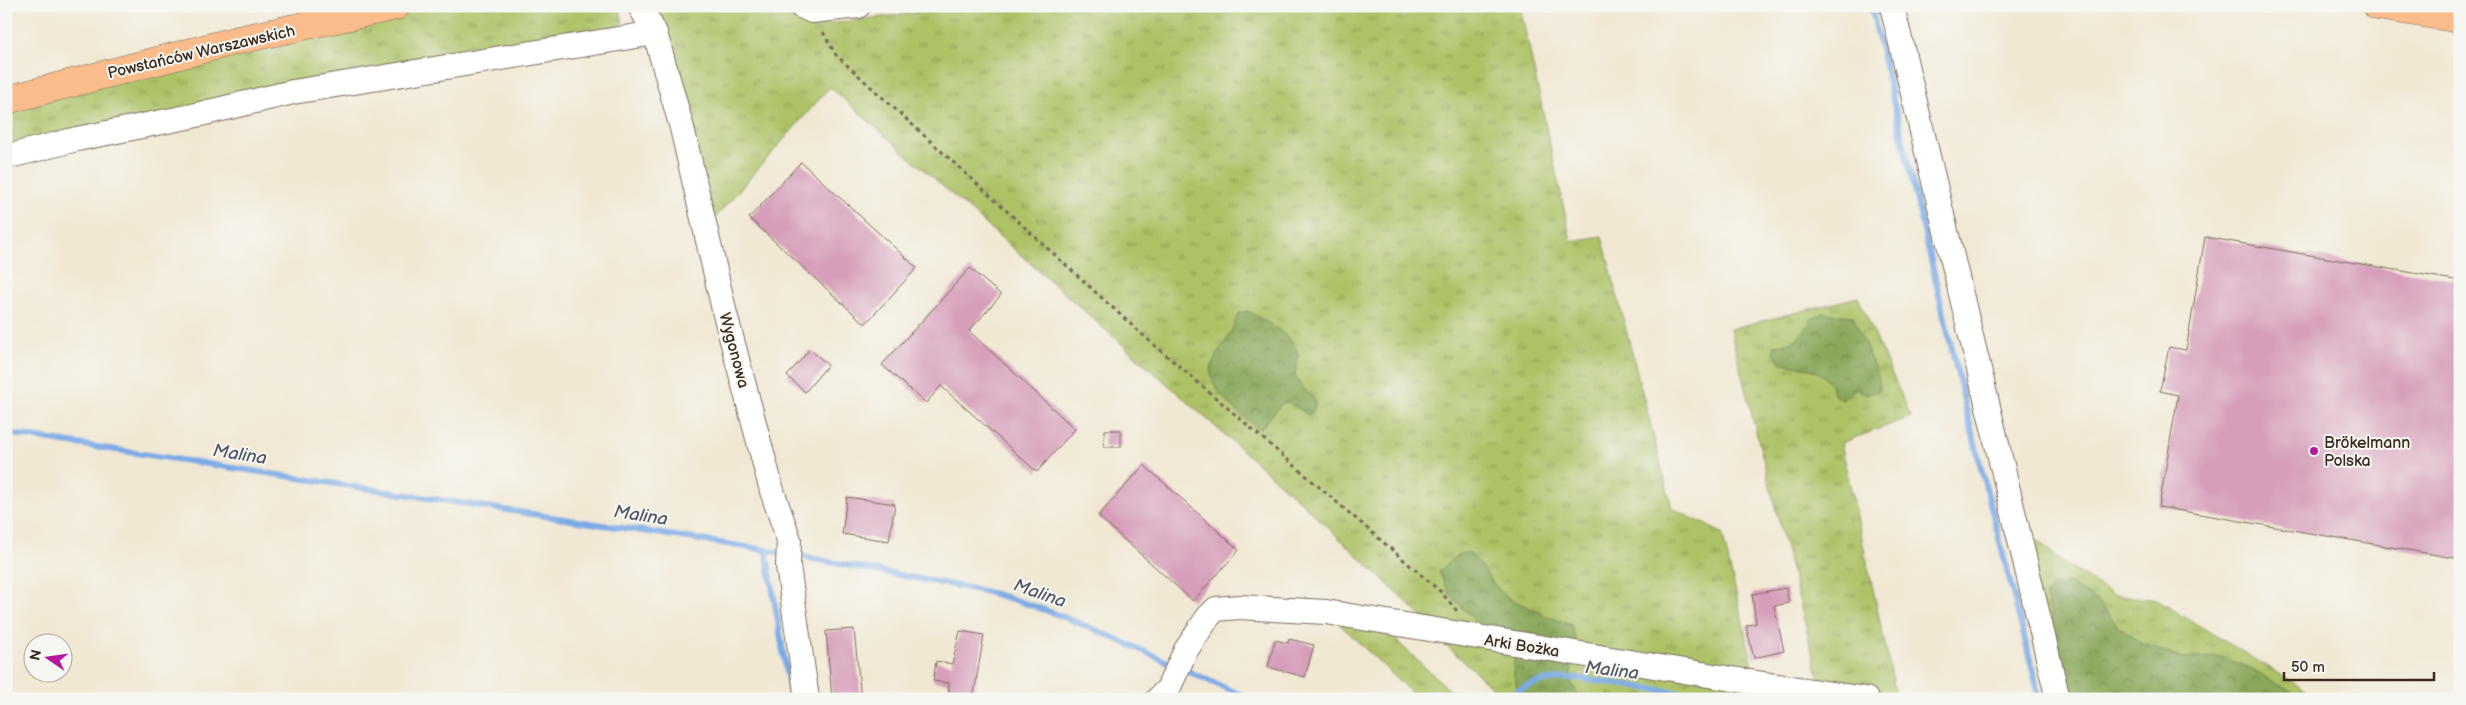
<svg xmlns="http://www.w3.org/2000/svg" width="2466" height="705" viewBox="0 0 2466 705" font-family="'Balsamiq Sans',sans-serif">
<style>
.grass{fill:url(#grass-tufts);stroke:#747642}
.forest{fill:url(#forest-crowns);stroke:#62693c}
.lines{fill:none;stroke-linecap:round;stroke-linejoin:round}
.stream{stroke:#7baae5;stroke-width:6}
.building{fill:#d69eba}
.minor-casing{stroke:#7b6c5d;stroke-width:26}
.major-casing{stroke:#7b6c5d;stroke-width:29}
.path{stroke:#7b6c5d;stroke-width:3;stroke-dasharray:4 4;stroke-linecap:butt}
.minor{stroke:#fff;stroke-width:24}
.major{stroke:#f9bc8a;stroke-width:28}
.poi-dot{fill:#b5179e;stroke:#f6f6f2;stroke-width:2}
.labels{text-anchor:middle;stroke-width:4;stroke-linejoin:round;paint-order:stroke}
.street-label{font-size:16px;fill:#3b2a1e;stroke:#f6f6f2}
.poi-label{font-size:16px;fill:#3b2a1e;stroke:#f6f6f2;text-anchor:start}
.water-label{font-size:18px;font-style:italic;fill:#515764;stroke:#f6f6f2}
</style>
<defs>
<pattern id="grass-tufts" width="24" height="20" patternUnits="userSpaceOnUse" patternTransform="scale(1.25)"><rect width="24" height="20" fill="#adc266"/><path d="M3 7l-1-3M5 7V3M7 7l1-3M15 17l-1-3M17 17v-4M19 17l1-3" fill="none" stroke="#8e9e53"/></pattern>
<pattern id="forest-crowns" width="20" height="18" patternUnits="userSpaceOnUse" patternTransform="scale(1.25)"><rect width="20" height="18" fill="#8aa85b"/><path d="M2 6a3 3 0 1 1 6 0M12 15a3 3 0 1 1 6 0" fill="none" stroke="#72894b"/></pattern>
</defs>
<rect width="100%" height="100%" fill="#f6f6f2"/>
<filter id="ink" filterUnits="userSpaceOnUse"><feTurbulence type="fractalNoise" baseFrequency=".02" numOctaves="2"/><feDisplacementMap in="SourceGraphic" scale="10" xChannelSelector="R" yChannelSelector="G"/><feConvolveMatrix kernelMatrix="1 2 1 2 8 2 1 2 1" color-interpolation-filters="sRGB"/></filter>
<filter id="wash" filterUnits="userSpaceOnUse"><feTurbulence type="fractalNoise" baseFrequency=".0096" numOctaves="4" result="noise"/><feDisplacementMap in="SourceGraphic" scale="20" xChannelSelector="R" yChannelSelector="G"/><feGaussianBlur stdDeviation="1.12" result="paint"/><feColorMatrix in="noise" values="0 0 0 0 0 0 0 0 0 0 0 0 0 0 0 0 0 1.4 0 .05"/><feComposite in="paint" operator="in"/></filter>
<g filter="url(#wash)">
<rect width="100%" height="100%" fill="#f1e8d3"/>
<!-- grass -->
<g class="grass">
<path d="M396,6H619L623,23L606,31L6,157V100Z"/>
<path d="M651,6H777L788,17L818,25L971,6H1520L1571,241L1602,236L1672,508L1722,533L1757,683H1820L1730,329L1858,297L1911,417L1841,443L1897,699H1505L1438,638L1421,616L1301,502L830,87L713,220Z"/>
<path d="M2038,541L2068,566L2112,594L2157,600L2320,699H2058L2021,544Z"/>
<path d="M1333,618L1384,629L1459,699H1418Z"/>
</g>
<!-- forest -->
<g class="forest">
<path d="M1247,311C1261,317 1297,339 1298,355C1298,365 1292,373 1298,382C1303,390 1311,394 1316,402L1313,412L1308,415L1292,404L1283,402L1260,429C1245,420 1211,392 1211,372C1212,357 1224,346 1230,334C1234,327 1235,320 1239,313Z"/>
<path d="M1823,313L1853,316L1879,379L1880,390L1868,394L1855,389L1842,400L1835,396C1828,367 1804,368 1780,362L1774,352V346L1794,341L1806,330L1810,320Z"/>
<path d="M1468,552L1482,566L1491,581L1506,597L1554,619L1571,625L1578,649L1569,678L1580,699H1521L1514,676V658L1505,642L1482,629L1462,607L1449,593L1439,572L1457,555Z"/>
<path d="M2069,583L2098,601L2118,626L2141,643L2183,659L2220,657L2241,664L2305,699H2074L2066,680L2046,596L2051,586Z"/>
</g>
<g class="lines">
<!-- stream -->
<g class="stream">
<path d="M1871,6L1966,409L2040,699"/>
<path d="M6,433L766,550L979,590C1075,613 1161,662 1251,699"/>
<path d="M766,550L791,699"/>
<path d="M1505,699C1525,682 1552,678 1577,678L1721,699"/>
</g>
</g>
<g id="blocks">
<!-- building -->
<g class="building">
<path d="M801,162L917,268L865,324L749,218Z"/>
<path d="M2205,237L2460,281V559L2159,507L2178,395L2160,391L2169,347L2186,350Z"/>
<path d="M970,268L1001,295L969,331L1075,429L1037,472L941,386L926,403L882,365Z"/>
<path d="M810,349L828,365L805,392L787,376Z"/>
<path d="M1105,430H1121V447H1104Z"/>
<path d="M1144,465L1239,550L1193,601L1098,516Z"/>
<path d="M847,497L895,504L889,541L842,534Z"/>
<path d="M1786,588L1789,603L1774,606L1784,651L1754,658L1746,626L1756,623L1752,594Z"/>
<path d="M854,629L861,699H832L826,631Z"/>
<path d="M960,631L984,635L973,699H948L949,683L933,681L936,661L952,664Z"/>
<path d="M1289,639L1314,645L1305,677L1268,667L1275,640L1288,643Z"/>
</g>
</g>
</g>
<g filter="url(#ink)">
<use href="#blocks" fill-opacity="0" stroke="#7b6c5d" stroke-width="1"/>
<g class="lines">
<defs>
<g id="minor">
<path d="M640,6L655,33L682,128L725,314L772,491L789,540L788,566L807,699"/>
<path d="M801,6L812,11L858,6"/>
<path d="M1892,6L2058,699"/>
<path d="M6,157L77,139L192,116L293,92L655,33"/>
<path d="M1158,699L1168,689L1186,650L1208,617L1216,609L1239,607L1326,612L1757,683L1866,699"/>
</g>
<g id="major">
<path d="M2377,6L2460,19"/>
<path d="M6,100L234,41L396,6"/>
</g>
</defs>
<!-- minor casing -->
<use href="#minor" class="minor-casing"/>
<!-- major casing -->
<use href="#major" class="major-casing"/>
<!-- path -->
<path class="path" d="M823,32L836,55L1137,330L1441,592L1458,612"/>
<!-- minor -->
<use href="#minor" class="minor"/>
<!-- major -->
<use href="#major" class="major"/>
</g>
</g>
<!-- markers -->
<circle class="poi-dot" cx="2314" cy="451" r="5"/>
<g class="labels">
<!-- street labels -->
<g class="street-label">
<text transform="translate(201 51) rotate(-13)" y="6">Powstańców Warszawskich</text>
<text transform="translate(735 350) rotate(75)" y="6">Wygonowa</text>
<text transform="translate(1522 645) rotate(9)" y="6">Arki Bożka</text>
</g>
<!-- poi labels -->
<g class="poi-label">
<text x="2324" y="448">Brökelmann<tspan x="2324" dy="18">Polska</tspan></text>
</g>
<!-- water labels -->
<g class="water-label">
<text transform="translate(240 454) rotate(9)" y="6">Malina</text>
<text transform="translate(641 515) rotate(9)" y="6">Malina</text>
<text transform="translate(1040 593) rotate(19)" y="6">Malina</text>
<text transform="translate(1612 670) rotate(7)" y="6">Malina</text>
</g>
</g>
<!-- margin -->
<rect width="2466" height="705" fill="none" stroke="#f6f6f2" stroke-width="25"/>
<!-- north arrow -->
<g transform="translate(48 658) rotate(283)"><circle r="24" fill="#f6f6f2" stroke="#aba49d"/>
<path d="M0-4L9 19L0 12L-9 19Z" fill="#b5179e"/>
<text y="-8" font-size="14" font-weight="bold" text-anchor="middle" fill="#3b2a1e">N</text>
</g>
<!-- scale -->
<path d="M2284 672v8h150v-8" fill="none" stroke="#3b2a1e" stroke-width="2.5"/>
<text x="2291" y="672" font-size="15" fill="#3b2a1e" stroke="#f6f6f2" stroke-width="4" paint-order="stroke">50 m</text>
</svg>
